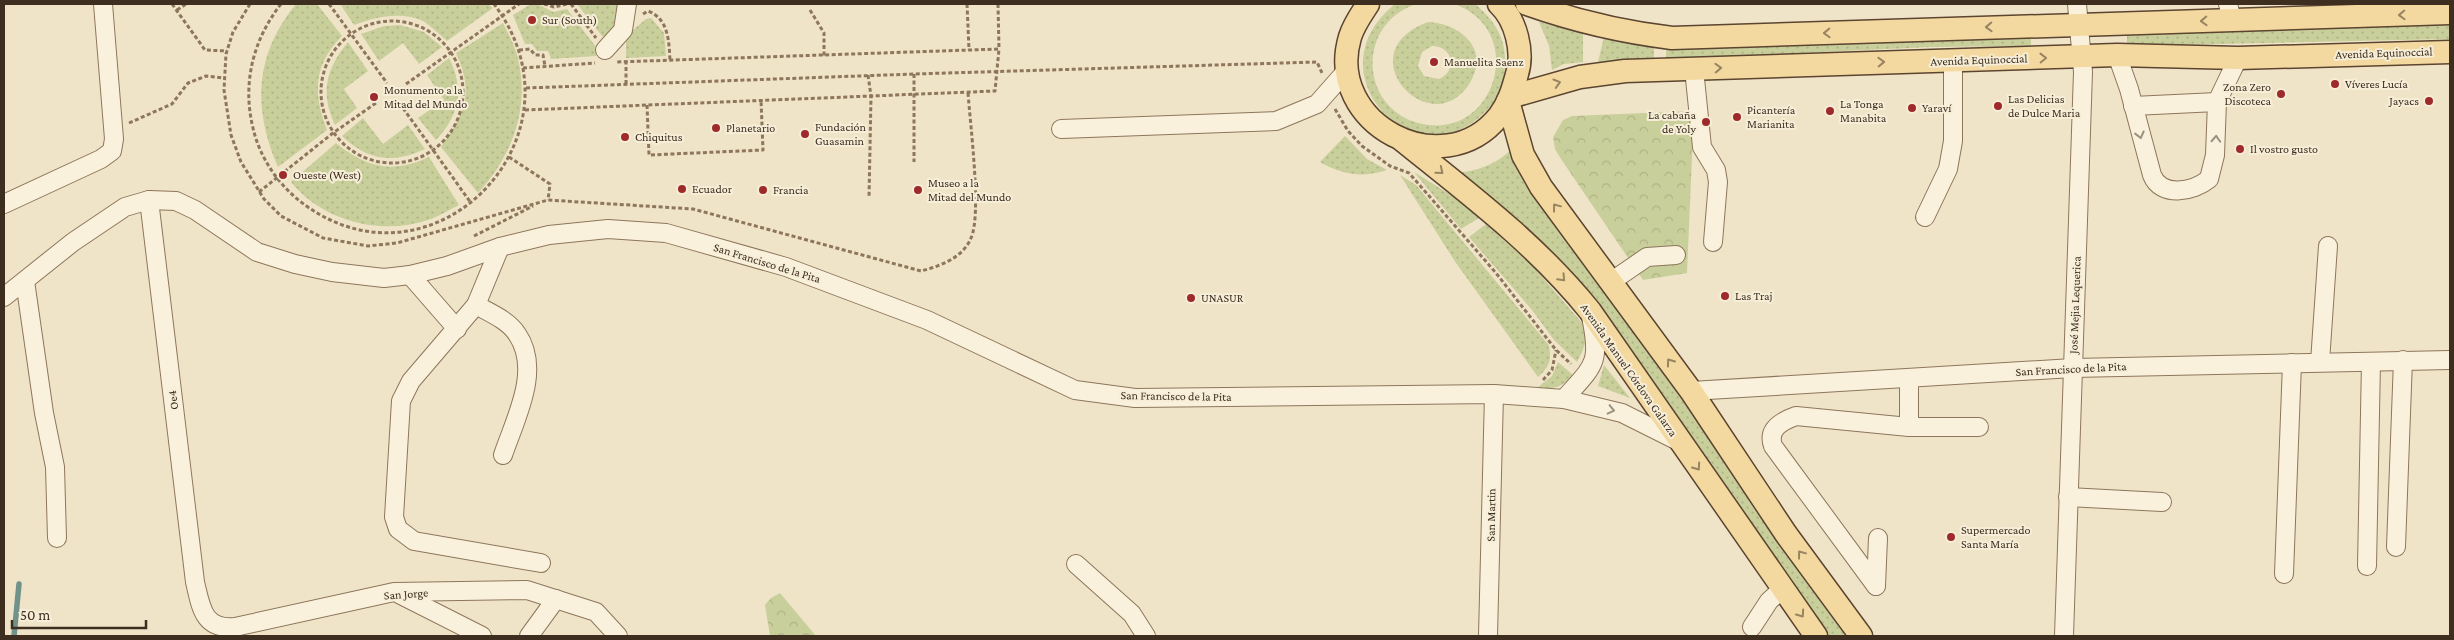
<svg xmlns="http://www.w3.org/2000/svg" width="2454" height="640" viewBox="0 0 2454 640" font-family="'Crimson Pro',serif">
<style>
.grass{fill:url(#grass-dots);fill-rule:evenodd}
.forest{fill:url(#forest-crowns)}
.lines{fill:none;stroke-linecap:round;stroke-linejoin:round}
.stream{stroke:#6f938a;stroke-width:5.5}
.minor-casing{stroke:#8d765c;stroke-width:20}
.major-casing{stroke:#5b4430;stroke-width:25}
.path{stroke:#8d765c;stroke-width:3;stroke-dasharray:4 2.5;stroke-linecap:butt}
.minor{stroke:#faf1dc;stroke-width:18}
.major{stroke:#f3d9a0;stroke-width:22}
.oneway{stroke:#988460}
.oneway2{stroke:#9c907e}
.poi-dot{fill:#9e2a2b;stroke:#f7eed8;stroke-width:2}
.labels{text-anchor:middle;stroke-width:4;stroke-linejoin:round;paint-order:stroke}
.poi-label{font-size:12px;fill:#3d2e20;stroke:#f7eed8;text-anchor:start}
.street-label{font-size:12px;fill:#3d2e20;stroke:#f7eed8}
</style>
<defs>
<pattern id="grass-dots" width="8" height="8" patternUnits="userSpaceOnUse" patternTransform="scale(1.25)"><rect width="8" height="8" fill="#c9cf9b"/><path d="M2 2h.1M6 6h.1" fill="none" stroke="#aeb285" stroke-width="1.8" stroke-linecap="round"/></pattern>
<pattern id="forest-crowns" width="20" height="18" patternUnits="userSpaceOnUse" patternTransform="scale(1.25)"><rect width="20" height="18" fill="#c9cf9b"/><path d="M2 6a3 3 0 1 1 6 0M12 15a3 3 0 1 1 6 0" fill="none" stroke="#aeb285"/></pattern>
</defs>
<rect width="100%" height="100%" fill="#f0e4c8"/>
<!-- grass -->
<g class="grass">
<path d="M296,4H317L342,36C313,66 313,93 327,130L278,167C252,108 255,54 296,4Z"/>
<path d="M340,4H488L493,8L447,41C440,35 431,26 423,21C401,11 375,17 354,25Z"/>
<path d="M531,4H538L553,12L567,9L596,47V56L551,59L548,51H537L532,44H525L513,15Z"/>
<path d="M577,4H620V24L613,27L612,33L606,37L602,36Z"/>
<path d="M1395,4H1416C1352,26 1361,117 1429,125C1498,133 1526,29 1454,4H1475C1499,24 1509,45 1504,77C1502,92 1493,105 1482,115C1411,180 1311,71 1395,4Z"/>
<path d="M651,18L664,33L666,56L626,58V36L646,19Z"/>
<path d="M1428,22C1458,23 1489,47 1472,79C1435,149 1343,53 1428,22ZM1432,46C1453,46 1458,71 1439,79L1424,76L1418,66L1422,52Z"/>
<path d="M1539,22L1583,33V62L1564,64L1552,70L1549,46Z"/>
<path d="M503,23C508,33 514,44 517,55C531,106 513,155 478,193L441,147C464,113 475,94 456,53Z"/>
<path d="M400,25L424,32L442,47L419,64L403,43L379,61L361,34L384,26Z"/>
<path d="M2450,25V39L2127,46V34Z"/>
<path d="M2031,36V46L1932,47L1666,59V47L1742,48L1839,41Z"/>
<path d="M1604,37L1654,45V59L1598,62Z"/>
<path d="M348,42L368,71L344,89L357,108L335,125C320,92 326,69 348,42Z"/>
<path d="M449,58C465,89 459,116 436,140L418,118L444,100L427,75Z"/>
<path d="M363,118L383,144L408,125L425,149C393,164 368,161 342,136Z"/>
<path d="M1345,136L1367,159L1387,170C1362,178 1343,175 1320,162Z"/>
<path d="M336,143C367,168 392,174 429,157L459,205C449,210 438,217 428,220C381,236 322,221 291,182Z"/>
<path d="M1512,149L1596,277L1847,636H1828L1544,245L1512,216L1455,173C1478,171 1495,165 1512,149Z"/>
<path d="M1414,172L1454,197L1479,218L1461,229Z"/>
<path d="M1400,175L1416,185L1548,344C1553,359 1549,367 1538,377L1456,263Z"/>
<path d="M1486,224L1530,263L1583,324C1590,338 1583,350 1577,362L1554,340L1532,310L1469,237Z"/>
<path d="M1558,362L1573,375C1564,387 1552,390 1537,388L1552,376Z"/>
<path d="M1604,365L1630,398L1598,386Z"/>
</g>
<!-- forest -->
<g class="forest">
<path d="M1694,111L1687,273L1643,280L1561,159L1555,149L1553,137L1563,120L1572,116Z"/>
<path d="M780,593L816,636H770L765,605L771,598Z"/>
</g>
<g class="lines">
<!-- stream -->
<path class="stream" d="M14,636L19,584"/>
<defs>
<g id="minor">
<path d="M2228,4L2232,20"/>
<path d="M605,50L623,30L627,4"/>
<path d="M2117,55L2129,89L2152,175C2161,198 2193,192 2209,179L2215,155L2217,102L2238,58"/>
<path d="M1694,69L1702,147L1716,170L1718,182L1713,242"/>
<path d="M2133,106L2217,102"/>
<path d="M1061,129L1276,121L1317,104L1347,70"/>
<path d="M149,200L195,582C201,607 203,630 235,627L394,592L527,590L596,612L618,636"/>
<path d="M4,204L101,159L112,151L114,139L103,4"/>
<path d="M1925,217L1948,169L1953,141V60"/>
<path d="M500,247L476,305C490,313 508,320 517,334C542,370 515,419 503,455"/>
<path d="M410,275L457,329"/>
<path d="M25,281L44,413L55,467L57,538"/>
<path d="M1612,281L1647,257L1676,255"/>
<path d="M4,297L73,242L125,207L149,200L176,201L195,210L257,252L295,264L332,272L384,278L410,275L447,266L500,247L549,235L608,229L666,233L786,267L927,320L1075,390L1135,398L1494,394L1564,399L1622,413L1680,442"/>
<path d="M476,305L411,381L401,401L394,517L398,529L414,541L541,563"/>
<path d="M2320,362L2328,246"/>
<path d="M1909,378V427"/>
<path d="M1691,391L2073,368L2450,360"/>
<path d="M1564,399C1594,365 1601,364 1591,317"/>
<path d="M2068,497L2162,502"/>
<path d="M2396,547L2403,360"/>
<path d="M1076,564L1132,614L1146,636"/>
<path d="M2367,566L2371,362"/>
<path d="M2284,574L2292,363"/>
<path d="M1876,586L1773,446C1767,429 1782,421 1796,416L1909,427H1979"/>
<path d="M1876,586L1878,538"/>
<path d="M399,594L482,636"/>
<path d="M1752,627L1769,601L1783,588"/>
<path d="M529,636L556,599"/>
<path d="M1488,636L1494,394"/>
<path d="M2064,636L2083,72L2077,4"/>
</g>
<g id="major">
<path d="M1368,4C1361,15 1354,24 1350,37C1324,124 1443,186 1499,116C1509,103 1513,89 1517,74C1524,52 1516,20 1499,4"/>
<path d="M1527,4C1575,21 1622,32 1672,38L2450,13"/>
<path d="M1510,97L1580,77L1625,71L2117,55L2238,58L2450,52"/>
<path d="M1508,101L1523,155L1541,187L1691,391L1786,534L1861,636"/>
<path d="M1402,140C1469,194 1536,244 1590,311L1816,636"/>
</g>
</defs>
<!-- minor casing -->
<use href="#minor" class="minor-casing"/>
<!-- major casing -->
<use href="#major" class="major-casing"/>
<!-- path -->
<g class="path">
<path d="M172,4L205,50L227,51"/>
<path d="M250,4L233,32L226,54L224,90L231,135L241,162L264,199L281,216L323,238L368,246L397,243L548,200L693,209L921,271C940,266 963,258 971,238C982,214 970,124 968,92"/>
<path d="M281,4C253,40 242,83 253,128C260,159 280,187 305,205C435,299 593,135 494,4"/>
<path d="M329,4L387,83"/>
<path d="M544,4L554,7L567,4"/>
<path d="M571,4L596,38"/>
<path d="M967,4L969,50"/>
<path d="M998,4L999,49"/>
<path d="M177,10L186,4"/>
<path d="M810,10L824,33V56"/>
<path d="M643,14L648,11C669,19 669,42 670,61"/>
<circle cx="392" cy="92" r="71"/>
<path d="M519,50L530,49L535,55H543L545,66"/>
<path d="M523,68L595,63"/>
<path d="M914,74V162"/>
<path d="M868,75L871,96L869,198"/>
<path d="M406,84L519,4"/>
<path d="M626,84V62"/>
<path d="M526,88L914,74L1317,62L1322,73"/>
<path d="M647,105L649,155L763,150L761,100"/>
<path d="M403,108L471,203"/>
<path d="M1335,109L1348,131L1362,146L1390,166L1409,173L1423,189L1496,273L1556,350L1571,364"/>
<path d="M525,110L995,91L999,49L616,62"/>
<path d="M129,123L172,104L188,83L206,76L224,78"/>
<path d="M509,157L550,184L548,200"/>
<path d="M259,192L333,133L376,103"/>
<path d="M474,236L533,206"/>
<path d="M1543,380L1552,370L1556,350"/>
</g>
<!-- minor -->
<use href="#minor" class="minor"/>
<!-- major -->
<use href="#major" class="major"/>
</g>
<!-- one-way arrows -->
<defs><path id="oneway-chevron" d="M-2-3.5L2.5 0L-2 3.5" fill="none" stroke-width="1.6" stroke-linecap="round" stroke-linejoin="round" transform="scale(1.25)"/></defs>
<g class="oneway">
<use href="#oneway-chevron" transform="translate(2402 15) rotate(178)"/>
<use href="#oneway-chevron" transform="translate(2204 21) rotate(178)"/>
<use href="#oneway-chevron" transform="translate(1989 27) rotate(178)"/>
<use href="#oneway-chevron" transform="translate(1827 33) rotate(178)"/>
<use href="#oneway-chevron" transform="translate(2043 58) rotate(-1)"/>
<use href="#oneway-chevron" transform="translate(1881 62) rotate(-2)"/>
<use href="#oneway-chevron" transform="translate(1718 68) rotate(-2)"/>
<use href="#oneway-chevron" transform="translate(1557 83) rotate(-16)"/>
<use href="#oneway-chevron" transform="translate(1440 171) rotate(39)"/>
<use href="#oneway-chevron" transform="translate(1556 207) rotate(-127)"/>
<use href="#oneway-chevron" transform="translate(1562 278) rotate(47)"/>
<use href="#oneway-chevron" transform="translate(1670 362) rotate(-126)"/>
<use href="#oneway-chevron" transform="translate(1697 467) rotate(55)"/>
<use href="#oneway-chevron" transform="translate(1801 554) rotate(-127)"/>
<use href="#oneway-chevron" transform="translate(1801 614) rotate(55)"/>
</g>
<g class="oneway2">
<use href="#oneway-chevron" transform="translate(2140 135) rotate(76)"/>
<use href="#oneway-chevron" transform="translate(2216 139) rotate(-87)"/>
<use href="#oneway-chevron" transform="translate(1611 410) rotate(13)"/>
</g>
<!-- markers -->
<g class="poi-dot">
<circle cx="532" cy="20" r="5"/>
<circle cx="1434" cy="62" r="5"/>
<circle cx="2335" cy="84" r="5"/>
<circle cx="2281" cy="94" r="5"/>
<circle cx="374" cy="97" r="5"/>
<circle cx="2429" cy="101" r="5"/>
<circle cx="1998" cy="106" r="5"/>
<circle cx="1912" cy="108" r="5"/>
<circle cx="1830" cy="111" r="5"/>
<circle cx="1737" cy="117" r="5"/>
<circle cx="1706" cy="122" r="5"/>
<circle cx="716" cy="128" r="5"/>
<circle cx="805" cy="134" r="5"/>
<circle cx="625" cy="137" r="5"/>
<circle cx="2240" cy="149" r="5"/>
<circle cx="283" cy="175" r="5"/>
<circle cx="682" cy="189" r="5"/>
<circle cx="763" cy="190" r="5"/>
<circle cx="918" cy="190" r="5"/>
<circle cx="1725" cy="296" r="5"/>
<circle cx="1191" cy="298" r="5"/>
<circle cx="1951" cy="537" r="5"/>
</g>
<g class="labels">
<!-- poi labels -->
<g class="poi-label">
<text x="542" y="24">Sur (South)</text>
<text x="1444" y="66">Manuelita Saenz</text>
<text x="2345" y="88">Víveres Lucía</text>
<text x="2271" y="91" text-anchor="end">Zona Zero<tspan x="2271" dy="14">Discoteca</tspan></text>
<text x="384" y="94">Monumento a la<tspan x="384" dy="14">Mitad del Mundo</tspan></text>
<text x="2008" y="103">Las Delicias<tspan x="2008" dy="14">de Dulce Maria</tspan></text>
<text x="2419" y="105" text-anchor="end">Jayacs</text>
<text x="1840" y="108">La Tonga<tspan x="1840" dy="14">Manabita</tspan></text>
<text x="1922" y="112">Yaraví</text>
<text x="1747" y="114">Picantería<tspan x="1747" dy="14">Marianita</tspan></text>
<text x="1696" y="119" text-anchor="end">La cabaña<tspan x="1696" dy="14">de Yoly</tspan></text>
<text x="815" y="131">Fundación<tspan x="815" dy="14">Guasamin</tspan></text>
<text x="726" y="132">Planetario</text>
<text x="635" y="141">Chiquitus</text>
<text x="2250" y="153">Il vostro gusto</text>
<text x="293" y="179">Oueste (West)</text>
<text x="928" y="187">Museo a la<tspan x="928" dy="14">Mitad del Mundo</tspan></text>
<text x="692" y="193">Ecuador</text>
<text x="773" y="194">Francia</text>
<text x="1735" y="300">Las Traj</text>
<text x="1201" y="302">UNASUR</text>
<text x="1961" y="534">Supermercado<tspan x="1961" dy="14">Santa María</tspan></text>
</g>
<!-- street labels -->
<g class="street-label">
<text transform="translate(2384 53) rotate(-2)" y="4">Avenida Equinoccial</text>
<text transform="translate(1979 60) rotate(-2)" y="4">Avenida Equinoccial</text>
<text transform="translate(767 263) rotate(17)" y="4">San Francisco de la Pita</text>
<text transform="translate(2075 305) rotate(-88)" y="4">José Mejia Lequerica</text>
<text transform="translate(2071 369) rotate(-3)" y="4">San Francisco de la Pita</text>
<text transform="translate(1629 370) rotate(55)" y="4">Avenida Manuel Córdova Galarza</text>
<text transform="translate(1176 396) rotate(1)" y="4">San Francisco de la Pita</text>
<text transform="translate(173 400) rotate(-97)" y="4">Oe4</text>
<text transform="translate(1491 515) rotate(-89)" y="4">San Martin</text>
<text transform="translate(406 594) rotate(-4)" y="4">San Jorge</text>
</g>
</g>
<!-- border -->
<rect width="2454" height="640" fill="none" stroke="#3d2e20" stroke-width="10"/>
<!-- scale -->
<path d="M12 620v8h134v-8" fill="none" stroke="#3d2e20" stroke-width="2.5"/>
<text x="20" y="620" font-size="15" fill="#3d2e20" stroke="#f7eed8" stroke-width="4" paint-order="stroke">50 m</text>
</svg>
